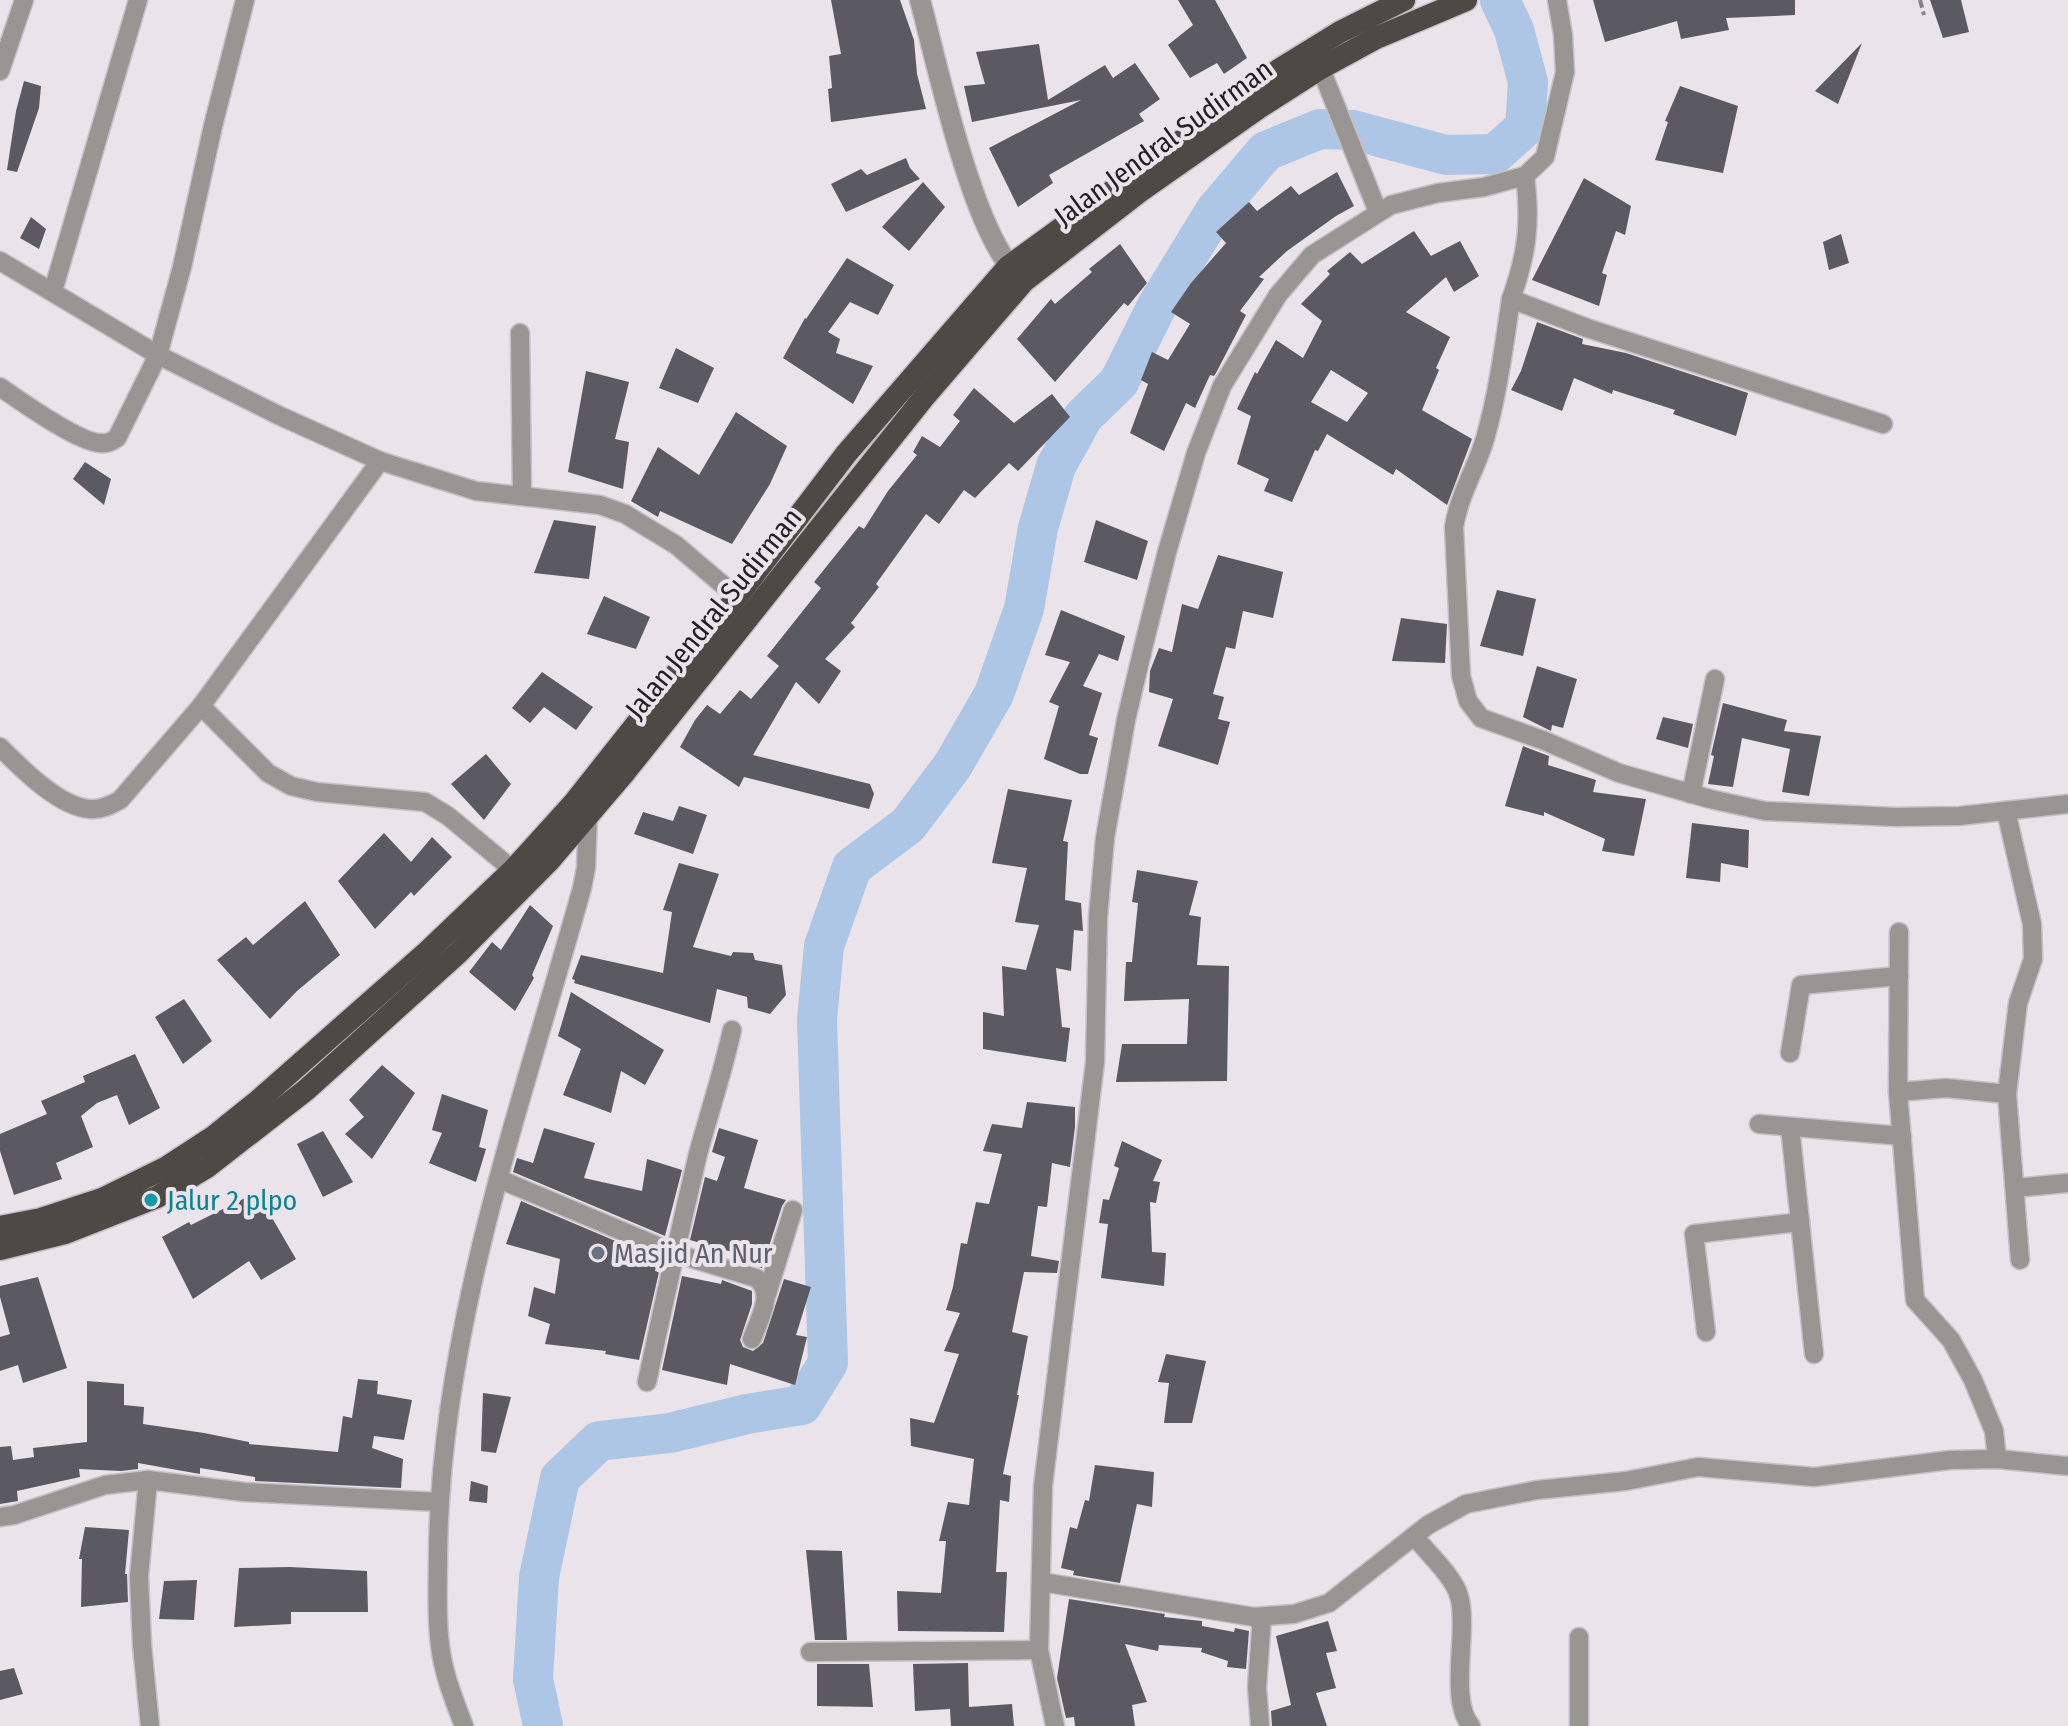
<svg xmlns="http://www.w3.org/2000/svg" width="2068" height="1726" viewBox="0 0 2068 1726" font-family="'Fira Sans Condensed',sans-serif">
<style>
.lines{fill:none;stroke-linecap:round;stroke-linejoin:round}
.river{stroke:#aec6e5;stroke-width:40}
.building{fill:#5b5961;fill-rule:evenodd}
.minor-casing{stroke:#c6c0c6;stroke-width:21}
.tertiary-casing{stroke:#c6c0c6;stroke-width:23}
.trunk-casing{stroke:#c6c0c6;stroke-width:25}
.path{stroke:#878287;stroke-width:4;stroke-dasharray:8 4;stroke-linecap:butt}
.minor{stroke:#989592;stroke-width:18}
.tertiary{stroke:#989592;stroke-width:20}
.trunk{stroke:#4e4944;stroke-width:22}
.culture-dot{fill:#0f9aa8;stroke:#eae3ea;stroke-width:3}
.worship-dot{fill:#6b7280;stroke:#eae3ea;stroke-width:3}
.labels{text-anchor:middle;stroke-width:8;stroke-linejoin:round;paint-order:stroke}
.street-label{font-size:28px;fill:#221f22;stroke:#eae3ea}
.culture-label{font-size:28px;fill:#0d838f;stroke:#eae3ea;text-anchor:start}
.worship-label{font-size:28px;fill:#5b616d;stroke:#eae3ea;text-anchor:start}
</style>
<rect width="100%" height="100%" fill="#eae3ea"/>
<g class="lines">
<!-- river -->
<path class="river" d="M543,1726L533,1679L539,1577L560,1478L599,1441L670,1433L747,1414L802,1405L828,1363L817,1019L824,946L852,867L908,825L953,765L994,694L1024,609L1038,528L1056,466L1083,417L1119,382L1157,306L1215,211L1266,151L1320,129L1353,130L1446,155L1495,154L1525,127L1528,82L1514,30L1500,0"/>
</g>
<!-- building -->
<g class="building">
<path d="M831,0H900L914,40L917,74L926,109L831,122L828,89L832,88L829,56L841,54Z"/>
<path d="M1178,0H1215L1247,58L1224,74L1217,63L1190,78L1168,45L1193,25Z"/>
<path d="M1593,0H1795V15L1726,18L1729,30L1681,39L1677,21L1605,42Z"/>
<path d="M1930,0H1961L1969,32L1943,38Z"/>
<path d="M1862,43L1838,104L1815,91Z"/>
<path d="M1039,44L1048,100L1105,65L1113,78L1135,63L1160,99L1139,114L1144,121L1049,175L1053,183L1018,207L989,148L1081,100L972,122L964,86L985,84L976,52Z"/>
<path d="M24,81L41,86L39,108L17,172L7,170L16,111Z"/>
<path d="M1680,86L1738,106L1723,173L1655,160L1668,122L1665,121Z"/>
<path d="M906,158L910,168L920,179L846,212L831,184L861,169L867,175Z"/>
<path d="M1337,172L1354,206L1336,216L1287,251L1259,277L1264,279L1240,311L1246,315L1216,373L1214,376L1210,375L1195,408L1186,403L1164,451L1130,433L1148,384L1141,380L1152,352L1168,360L1190,324L1171,312L1191,283L1226,243L1216,232L1249,202L1257,211L1291,186L1299,195Z"/>
<path d="M1584,178L1631,206L1625,235L1616,231L1602,273L1607,275L1599,306L1532,280Z"/>
<path d="M923,182L945,207L909,251L882,227Z"/>
<path d="M31,217L46,229L39,249L20,238Z"/>
<path d="M1414,231L1431,256L1460,241L1479,276L1454,292L1446,277L1406,312L1450,337L1436,368L1439,370L1422,410L1472,439L1447,505L1396,469L1393,475L1327,434L1318,451L1315,450L1292,502L1264,491L1269,479L1237,464L1251,416L1237,409L1255,372L1257,374L1276,340L1303,358L1322,321L1301,304L1330,274L1327,271L1350,252L1362,264ZM1331,370L1368,393L1347,422L1311,402Z"/>
<path d="M1841,234L1849,263L1829,270L1823,242Z"/>
<path d="M1120,244L1147,283L1128,306L1124,303L1055,382L1017,339L1051,299L1055,304L1092,272L1089,269Z"/>
<path d="M847,258L894,285L878,315L850,302L828,332L840,339L836,353L873,366L853,404L783,358L805,318L806,319Z"/>
<path d="M1537,322L1583,339L1582,344L1626,353L1748,393L1736,436L1673,414L1675,410L1613,390L1612,394L1574,378L1562,411L1511,390L1521,371Z"/>
<path d="M676,348L714,368L698,403L659,388Z"/>
<path d="M586,371L629,382L615,439L629,442L623,489L568,472Z"/>
<path d="M974,388L1014,423L1052,394L1070,417L1018,471L1009,463L975,498L964,490L939,524L926,514L876,584L879,587L851,623L855,627L825,659L841,671L819,704L796,682L753,755L870,784L874,794L869,809L744,777L739,787L680,747L695,720L707,705L720,714L740,690L751,699L779,666L767,656L821,588L814,582L859,526L864,529L888,491L917,455L913,452L922,436L940,447L960,421L953,415Z"/>
<path d="M736,412L787,446L770,484L732,544L660,511L658,517L631,501L658,447L699,475Z"/>
<path d="M85,462L111,479L104,505L73,479Z"/>
<path d="M554,520L596,526L589,579L534,573Z"/>
<path d="M1096,520L1148,541L1137,580L1084,562Z"/>
<path d="M1218,555L1283,572L1273,618L1243,611L1235,649L1226,647L1213,694L1224,697L1218,719L1230,722L1218,765L1158,746L1173,699L1149,692L1150,671L1159,648L1172,652L1182,604L1198,609Z"/>
<path d="M1497,590L1536,599L1523,656L1480,646Z"/>
<path d="M604,596L650,617L636,649L587,634Z"/>
<path d="M1061,610L1125,636L1118,661L1099,654L1083,686L1102,693L1089,735L1098,738L1088,774H1080L1044,759L1059,706L1049,702L1070,662L1045,655Z"/>
<path d="M1401,618L1447,624L1445,663L1392,661Z"/>
<path d="M1537,666L1577,679L1563,728L1552,725L1551,731L1523,717Z"/>
<path d="M542,672L593,707L576,730L544,707L530,723L512,708Z"/>
<path d="M1723,703L1787,720L1784,731L1821,736L1809,796L1782,792L1790,749L1742,738L1733,787L1708,784L1714,756L1711,755Z"/>
<path d="M1663,717L1693,724L1688,748L1656,739Z"/>
<path d="M1523,746L1549,756L1548,765L1596,780L1593,792L1646,799L1634,856L1602,851L1605,839L1544,812V816L1505,806Z"/>
<path d="M486,754L511,784L484,820L451,784Z"/>
<path d="M1008,789L1072,800L1063,841L1068,842L1065,900L1081,903L1083,931L1074,930L1071,971L1056,968L1062,1027L1070,1028L1066,1062L983,1049V1012L1004,1016L1002,966L1026,970L1039,925L1015,922L1027,868L992,863Z"/>
<path d="M679,806L707,815L693,854L634,834L643,812L673,821Z"/>
<path d="M1692,823L1749,830L1748,868L1721,863L1720,882L1686,878Z"/>
<path d="M384,833L411,862L432,837L452,857L414,896L411,892L375,929L338,881Z"/>
<path d="M679,863L719,874L693,947L731,956L733,952L753,953L755,960L782,965L786,995L770,1014L748,1008L747,997L717,989L710,1023L574,983L575,980L572,979L581,955L663,973L672,912L663,910Z"/>
<path d="M1137,870L1198,881L1189,915L1201,917L1197,965L1229,966L1227,1081L1116,1082L1122,1044H1187L1189,999L1124,1001L1126,962H1132L1138,903L1132,902Z"/>
<path d="M305,901L340,955L297,991L270,1019L217,960L246,937L253,945Z"/>
<path d="M530,905L553,926L532,975L534,978L515,1011L469,972L492,942L501,950Z"/>
<path d="M571,992L664,1050L645,1085L621,1071L611,1113L563,1095L581,1049L558,1036Z"/>
<path d="M184,999L212,1041L183,1064L155,1017Z"/>
<path d="M135,1054L160,1108L129,1125L117,1095L97,1103L81,1116L93,1147L56,1163L62,1179L14,1195L0,1151V1134L47,1114L41,1101L85,1082L83,1076Z"/>
<path d="M382,1065L415,1093L372,1159L345,1134L364,1117L349,1100Z"/>
<path d="M442,1094L488,1110L479,1147L486,1149L476,1182L429,1163L442,1133L432,1130Z"/>
<path d="M1027,1102L1075,1107V1127L1070,1167L1052,1163L1047,1207L1038,1206L1031,1256L1059,1261L1057,1273L1024,1272L1012,1332L1028,1336L1017,1395H1019L1003,1474L1011,1476L1009,1502L1000,1500L996,1572H1007L1004,1632L898,1631L897,1591L941,1593L946,1541H939L948,1502L969,1505L974,1459L911,1446L910,1418L934,1423L959,1354L944,1351L960,1313L946,1310L953,1287L961,1243L967,1244L976,1202L989,1204L1002,1154L983,1151L992,1124L1022,1128Z"/>
<path d="M544,1128L595,1143L584,1178L642,1191L647,1159L682,1170L665,1236L513,1172L517,1158L533,1163Z"/>
<path d="M719,1128L758,1140L744,1188L786,1200L782,1206L762,1268L730,1258L732,1252L690,1240L705,1177L717,1181L725,1157L712,1152Z"/>
<path d="M323,1131L353,1182L323,1197L297,1144Z"/>
<path d="M1122,1141L1162,1160L1153,1181L1160,1182L1156,1203L1150,1202L1152,1252L1166,1253L1164,1286L1101,1278L1108,1224L1099,1223L1103,1199L1109,1200L1119,1168L1114,1166Z"/>
<path d="M257,1192L296,1259L261,1280L249,1261L193,1299L162,1237L189,1222L191,1225Z"/>
<path d="M521,1201L658,1259L655,1271L659,1272L639,1360L605,1354L606,1351L545,1344L550,1324L528,1316L534,1287L555,1294L560,1259L506,1244Z"/>
<path d="M682,1276L721,1284L722,1280L752,1291V1304L740,1340L743,1347L753,1351L763,1343L784,1279L811,1287L796,1335L807,1337L795,1385L730,1364L727,1385L662,1370Z"/>
<path d="M38,1277L67,1368L23,1383L18,1365L0,1371V1337L10,1334L0,1297V1286Z"/>
<path d="M1166,1354L1206,1361L1192,1423H1164L1169,1383L1158,1382Z"/>
<path d="M358,1379L378,1381L377,1394L412,1400L404,1440L374,1436L372,1448L403,1459L401,1488L255,1481V1477L200,1468V1474L138,1463V1469L121,1471L79,1469L80,1477L17,1491L18,1501L0,1504V1447L11,1446L13,1460L34,1457L33,1448L87,1442V1381L124,1384V1405L144,1407L143,1424L204,1433L249,1442V1444L338,1452L343,1416L352,1418Z"/>
<path d="M483,1393L511,1397L496,1453L481,1451Z"/>
<path d="M1095,1465L1154,1472L1152,1507L1137,1504L1120,1583L1073,1575L1074,1571L1061,1568L1070,1527L1077,1529L1085,1500L1089,1501Z"/>
<path d="M471,1481L488,1486L487,1503L469,1501Z"/>
<path d="M85,1527L129,1530L125,1574H127L128,1602L81,1607L82,1559H79Z"/>
<path d="M806,1550L842,1551L847,1640H815Z"/>
<path d="M290,1567L367,1571L368,1612H291V1624L234,1627L239,1568Z"/>
<path d="M197,1580L194,1620L159,1619L164,1581Z"/>
<path d="M1069,1599L1165,1614L1164,1617L1202,1621V1626L1234,1632L1235,1628L1249,1631L1246,1669L1227,1667L1228,1661L1201,1652L1202,1648L1159,1645L1158,1651L1125,1644L1147,1702L1132,1705L1135,1726H1075L1074,1717L1066,1718L1057,1678Z"/>
<path d="M1328,1621L1337,1651L1326,1653L1336,1688L1316,1693L1327,1726H1272L1271,1711L1291,1705L1276,1636Z"/>
<path d="M968,1663L969,1707L1012,1704L1014,1726H951L950,1709L915,1711L913,1664Z"/>
<path d="M817,1664H869L873,1707L817,1706Z"/>
<path d="M14,1668L23,1694L0,1700V1671Z"/>
</g>
<g class="lines">
<defs>
<g id="minor">
<path d="M1317,59L1378,212"/>
<path d="M0,71L24,0"/>
<path d="M1525,176C1531,223 1527,254 1511,299L1587,328L1883,424"/>
<path d="M0,261L158,355L278,415L380,461L476,491L600,505L625,514L676,545L737,597"/>
<path d="M53,291L138,0"/>
<path d="M1511,299C1504,346 1498,393 1485,439C1476,469 1459,495 1454,527L1461,676L1468,701L1481,718L1545,741L1619,773L1710,799L1765,811L1895,817L1959,816L2068,804"/>
<path d="M520,333L522,496"/>
<path d="M0,387C20,401 78,442 100,443C107,444 111,442 117,438L158,355L182,267L213,126L245,0"/>
<path d="M201,706L268,773L291,786L317,792L425,802L448,816L513,870"/>
<path d="M0,747C21,768 59,807 90,809C101,810 111,805 120,800L201,706L380,461"/>
<path d="M1691,794L1715,679"/>
<path d="M2006,811L2032,924L2033,959L2018,1003L2007,1094L2020,1260"/>
<path d="M1899,932L1898,1092L1915,1300L1951,1340L1973,1380L1994,1431L1997,1459"/>
<path d="M1790,1053L1801,985L1899,976"/>
<path d="M1898,1092L1946,1088L2007,1094"/>
<path d="M1759,1124L1902,1136"/>
<path d="M1790,1127L1814,1354"/>
<path d="M499,1179L674,1253L756,1278C776,1292 759,1319 752,1339"/>
<path d="M2015,1188L2068,1183"/>
<path d="M767,1294L793,1210"/>
<path d="M1706,1332L1694,1234L1800,1222"/>
<path d="M647,1382C663,1306 680,1230 698,1154C709,1113 723,1072 732,1030"/>
<path d="M148,1480L139,1577L142,1645L150,1726"/>
<path d="M0,1517L14,1515L105,1485L148,1480L244,1492L439,1502"/>
<path d="M1414,1536C1426,1551 1454,1577 1459,1596C1469,1629 1448,1700 1471,1726"/>
<path d="M1042,1582L1254,1617L1294,1614L1329,1603L1428,1525L1466,1504L1537,1490L1626,1481L1698,1467L1814,1477L1950,1460L1997,1459L2068,1466"/>
<path d="M1579,1637V1726"/>
<path d="M810,1652L1039,1650"/>
<path d="M464,1726C454,1700 443,1673 440,1645C436,1615 438,1584 438,1554C440,1328 522,1104 582,888L586,868L588,813L586,812"/>
<path d="M1055,1726L1039,1650L1043,1486L1095,1062L1098,917L1105,838L1126,720L1144,644L1167,552L1196,453L1222,386L1278,295L1312,255L1391,205L1438,193L1484,187L1525,176L1545,157L1565,72L1563,35L1557,0"/>
<path d="M1260,1726L1257,1687L1262,1617"/>
</g>
<path id="tertiary" d="M920,0C937,63 973,237 1019,276"/>
<g id="trunk">
<path d="M0,1227L41,1219L102,1199L167,1167L213,1137L259,1100L427,952L513,870L573,804L737,597L846,454L1008,267L1280,69L1340,32L1404,0"/>
<path d="M0,1249L65,1233L157,1197L207,1167L306,1090L458,953L549,861L625,772L925,396L1024,281L1139,192L1260,107L1321,68L1376,38L1466,0"/>
</g>
</defs>
<!-- minor casing -->
<use href="#minor" class="minor-casing"/>
<!-- tertiary casing -->
<use href="#tertiary" class="tertiary-casing"/>
<!-- trunk casing -->
<use href="#trunk" class="trunk-casing"/>
<!-- path -->
<path class="path" d="M1920,0L1924,15"/>
<!-- minor -->
<use href="#minor" class="minor"/>
<!-- tertiary -->
<use href="#tertiary" class="tertiary"/>
<!-- trunk -->
<use href="#trunk" class="trunk"/>
</g>
<!-- markers -->
<circle class="culture-dot" cx="151" cy="1200" r="8"/>
<circle class="worship-dot" cx="598" cy="1253" r="8"/>
<g class="labels">
<!-- street labels -->
<g class="street-label">
<text transform="translate(1163 142) rotate(-36)" y="10">Jalan Jendral Sudirman</text>
<text transform="translate(713 613) rotate(-51)" y="10">Jalan Jendral Sudirman</text>
</g>
<!-- culture labels -->
<g class="culture-label">
<text x="167" y="1210">Jalur 2 plpo</text>
</g>
<!-- worship labels -->
<g class="worship-label">
<text x="614" y="1263">Masjid An Nur</text>
</g>
</g>
</svg>
